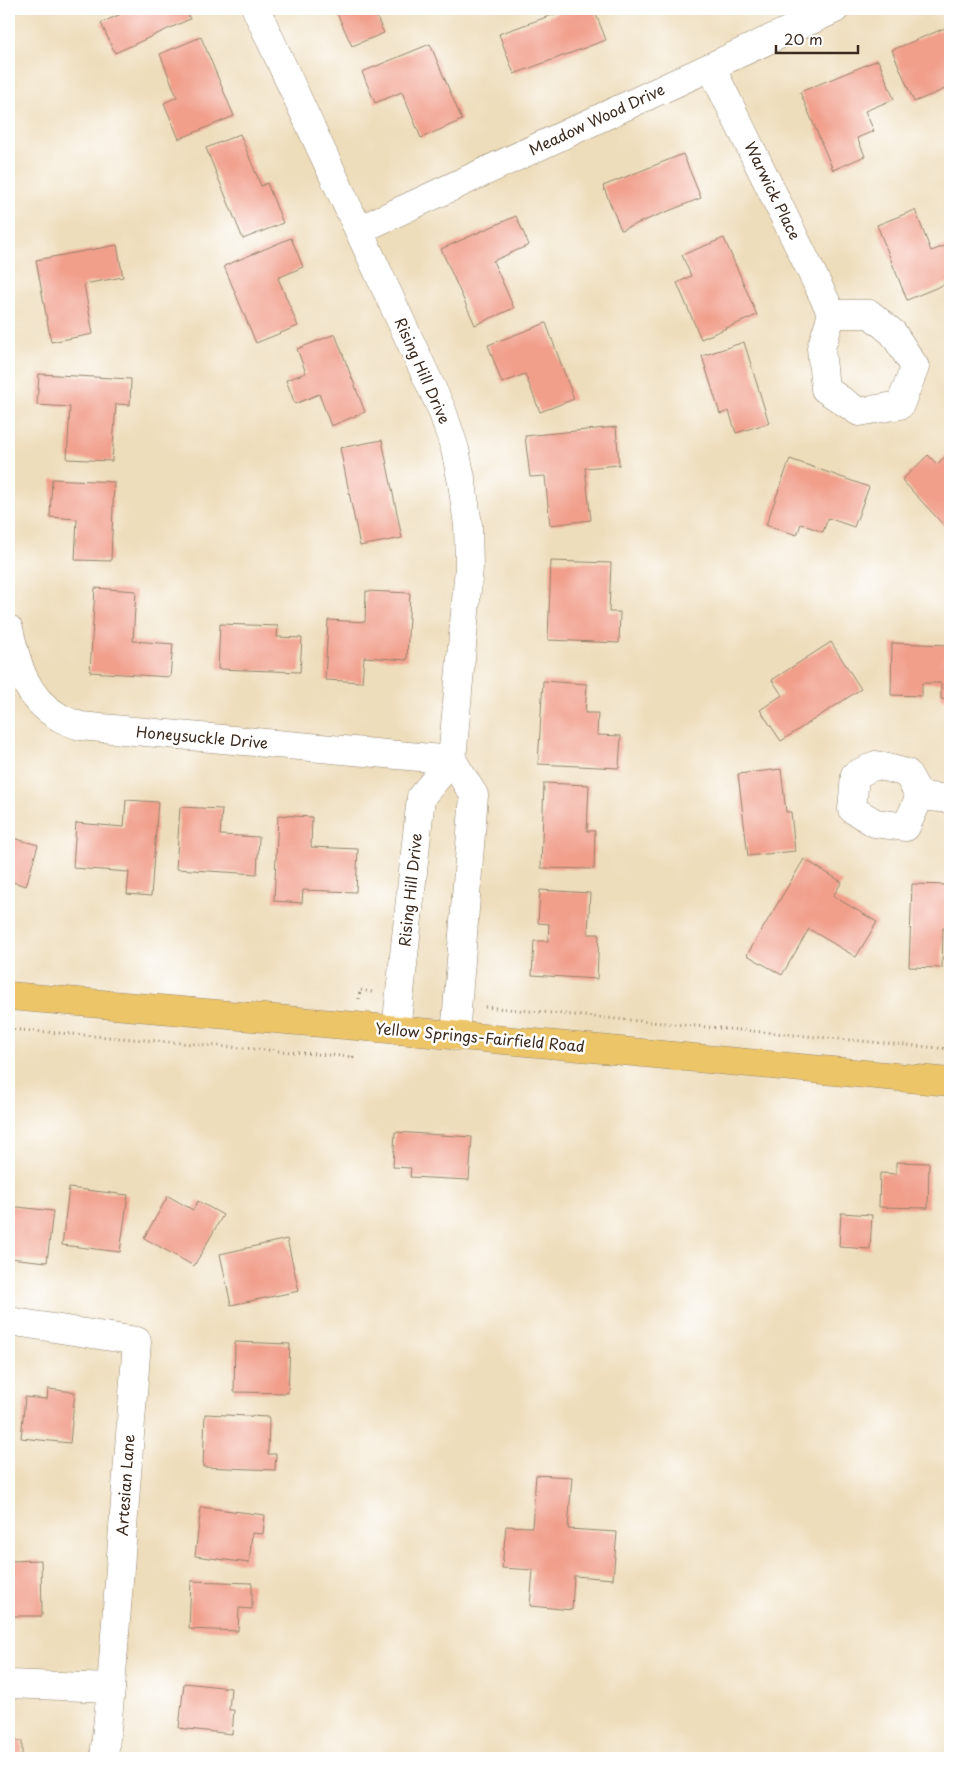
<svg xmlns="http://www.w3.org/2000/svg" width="959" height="1767" viewBox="0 0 959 1767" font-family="'Playpen Sans',sans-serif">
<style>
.building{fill:#f19f8b}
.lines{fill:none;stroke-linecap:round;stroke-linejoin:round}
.minor-casing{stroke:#94846c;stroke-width:29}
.major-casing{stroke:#94846c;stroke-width:29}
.path{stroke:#94846c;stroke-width:3;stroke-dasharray:1 4;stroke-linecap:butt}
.minor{stroke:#fff;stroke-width:28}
.major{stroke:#edc569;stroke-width:28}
.labels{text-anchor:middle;stroke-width:5;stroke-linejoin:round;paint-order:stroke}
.street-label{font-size:15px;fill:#3b2a1e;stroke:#fff}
</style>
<rect width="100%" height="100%" fill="#fff"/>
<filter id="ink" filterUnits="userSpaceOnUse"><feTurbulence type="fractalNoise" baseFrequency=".02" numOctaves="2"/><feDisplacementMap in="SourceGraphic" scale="10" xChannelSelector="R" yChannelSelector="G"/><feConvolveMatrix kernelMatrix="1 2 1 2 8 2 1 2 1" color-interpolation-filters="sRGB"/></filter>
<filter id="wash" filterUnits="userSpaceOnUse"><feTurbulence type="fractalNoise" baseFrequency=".0096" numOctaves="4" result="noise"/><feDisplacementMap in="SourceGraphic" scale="20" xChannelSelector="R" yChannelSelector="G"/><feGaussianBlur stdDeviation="1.12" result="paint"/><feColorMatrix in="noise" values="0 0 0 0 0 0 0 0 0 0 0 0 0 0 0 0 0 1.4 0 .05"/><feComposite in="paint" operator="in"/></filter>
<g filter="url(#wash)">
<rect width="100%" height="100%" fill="#edb"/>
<g id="blocks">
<!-- building -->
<g class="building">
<path d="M124,9H185L190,19L115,53L101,23L125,12Z"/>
<path d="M335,9H373L384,33L352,46Z"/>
<path d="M569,9H594L606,40L514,74L499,34Z"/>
<path d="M950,26V87L914,102L892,50Z"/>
<path d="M201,37L234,116L179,139L164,103L177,97L160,54Z"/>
<path d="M430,44L462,120L421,138L402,92L375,103L362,72Z"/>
<path d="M878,60L894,99L865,111L874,131L857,138L865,156L833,170L800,92Z"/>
<path d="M240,134L261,186L267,183L283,223L243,239L206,148Z"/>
<path d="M683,154L701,198L621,230L603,186Z"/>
<path d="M915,210L931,251L950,244V282L907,300L877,225Z"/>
<path d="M516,216L529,245L493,261L514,308L475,325L441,249Z"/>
<path d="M291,238L303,267L278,278L298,326L256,343L224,266Z"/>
<path d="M724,238L757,315L701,339L677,283L691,276L682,255Z"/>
<path d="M117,245L123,277L84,284L93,334L51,342L36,260Z"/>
<path d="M546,323L574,399L540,412L525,374L502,383L488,345Z"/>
<path d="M335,334L365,412L331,426L319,394L295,404L286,380L306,373L297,349Z"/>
<path d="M744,342L769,423L736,433L729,411L720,414L702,356Z"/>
<path d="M39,374L131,379L130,405L116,404L112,461L67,459L70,407L37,405Z"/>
<path d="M616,427L619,465L585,468L591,520L550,525L545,476L530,477L525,436Z"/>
<path d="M382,440L402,538L360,546L340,448Z"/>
<path d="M950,452V532L902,480L928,455L937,464Z"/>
<path d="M790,459L869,487L854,527L828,518L823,532L801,524L797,535L766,525Z"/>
<path d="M52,479L114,482L111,561L75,560L77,519L50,517Z"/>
<path d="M551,561L611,563L609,612H620L619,643L548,640Z"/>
<path d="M95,588L136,591L133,641L173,644L170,677L90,672Z"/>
<path d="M366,591L410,593L407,660L364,657L362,682L325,680L328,620L365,622Z"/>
<path d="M220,624L278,626L277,637L302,638L300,672L218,669Z"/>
<path d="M831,642L861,689L781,741L760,710L782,695L772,680Z"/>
<path d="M892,643L950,645V700L941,699V683H922V696L891,695Z"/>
<path d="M543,681L587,684L585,713H598L597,735L621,736L619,768L538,764Z"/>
<path d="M781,769L786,812H791L795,851L748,856L738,774Z"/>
<path d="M544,783L589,785L587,831H595L594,869L541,868Z"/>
<path d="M126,800L158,802L151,896L127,894L129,872L73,868L76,823L124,827Z"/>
<path d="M180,807L222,809L220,835L259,837L257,874L176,869Z"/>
<path d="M278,815L312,817L311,847L358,849L356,892L303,890L302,903L274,901Z"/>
<path d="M9,837L38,845L26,886L9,881Z"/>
<path d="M804,859L842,882L833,896L877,922L856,957L809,929L782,975L747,955Z"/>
<path d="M912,884L950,885V928H943L942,968L909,967Z"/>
<path d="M540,890L590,893L588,934H599L597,979L532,975L534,941H548L549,924L538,923Z"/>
<path d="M395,1132L472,1137L469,1180L410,1177L411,1168L393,1167Z"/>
<path d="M896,1162L929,1163L928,1208L879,1207L880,1173L896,1174Z"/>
<path d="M69,1188L128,1195L120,1252L62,1245Z"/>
<path d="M168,1196L193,1210L198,1201L223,1215L194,1266L144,1238Z"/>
<path d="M9,1206L53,1211L47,1262L9,1258Z"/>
<path d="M841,1213L872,1215L870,1249L839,1247Z"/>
<path d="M287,1239L299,1291L231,1305L220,1254Z"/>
<path d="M235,1342L290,1344L288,1393L234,1392Z"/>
<path d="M48,1389L75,1392L70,1443L21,1438L25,1397L47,1399Z"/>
<path d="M205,1414L269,1417L268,1454H276L275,1470L203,1467Z"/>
<path d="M536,1475L572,1477L568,1529L617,1532L613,1579L574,1576L572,1610L530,1606L533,1570L502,1568L506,1526L532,1527Z"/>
<path d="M201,1507L265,1515L263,1534L252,1533L249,1563L195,1556Z"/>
<path d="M41,1560L42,1616H9V1561Z"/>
<path d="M191,1581L252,1583V1609L239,1608L238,1631L189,1629Z"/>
<path d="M184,1683L231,1688L229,1710H234L232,1734L179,1728Z"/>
<rect x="9" y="1741" width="13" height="17"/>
</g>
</g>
</g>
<g filter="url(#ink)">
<use href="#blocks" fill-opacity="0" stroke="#94846c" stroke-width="1"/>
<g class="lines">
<defs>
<g id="minor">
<path d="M256,9L442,410L455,449L462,483L468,525L469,567L452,760L421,797L396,1030"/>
<path d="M711,67L832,314L821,348L825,389L859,412L900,405L915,367L893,333L870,314H832"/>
<path d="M359,230L835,9"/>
<path d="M9,629C17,664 25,698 59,717C65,721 73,723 80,726L452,760"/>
<path d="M452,760L474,795L455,1036"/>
<path d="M876,765L907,773L920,796L906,827L875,823L852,809L855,775Z"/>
<path d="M920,796L950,799"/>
<path d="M9,1321L137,1341L111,1688L104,1758"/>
<path d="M9,1684L111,1688"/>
</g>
<path id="major" d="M9,996L356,1026L950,1082"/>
</defs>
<!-- minor casing -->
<use href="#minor" class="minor-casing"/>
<!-- major casing -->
<use href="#major" class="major-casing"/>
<!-- path -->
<g class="path">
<path d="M359,999L360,990L372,992"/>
<path d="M485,1007L950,1049"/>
<path d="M9,1029L353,1057L354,1053"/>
</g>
<!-- minor -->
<use href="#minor" class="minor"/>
<!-- major -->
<use href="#major" class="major"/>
</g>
</g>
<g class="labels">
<!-- street labels -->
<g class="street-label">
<text transform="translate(597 120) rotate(-25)" y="5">Meadow Wood Drive</text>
<text transform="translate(772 191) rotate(64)" y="5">Warwick Place</text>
<text transform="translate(422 371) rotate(66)" y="5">Rising Hill Drive</text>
<text transform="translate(202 738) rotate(5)" y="5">Honeysuckle Drive</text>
<text transform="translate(411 890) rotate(-84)" y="5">Rising Hill Drive</text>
<text transform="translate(480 1038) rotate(5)" y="5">Yellow Springs-Fairfield Road</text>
<text transform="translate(126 1485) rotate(-86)" y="5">Artesian Lane</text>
</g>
</g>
<!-- margin -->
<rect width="959" height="1767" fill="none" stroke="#fff" stroke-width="30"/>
<!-- scale -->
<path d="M776 45v8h82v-8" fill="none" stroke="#3b2a1e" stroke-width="2.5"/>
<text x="784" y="45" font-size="15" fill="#3b2a1e" stroke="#ffffff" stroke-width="4" paint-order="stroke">20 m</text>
</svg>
